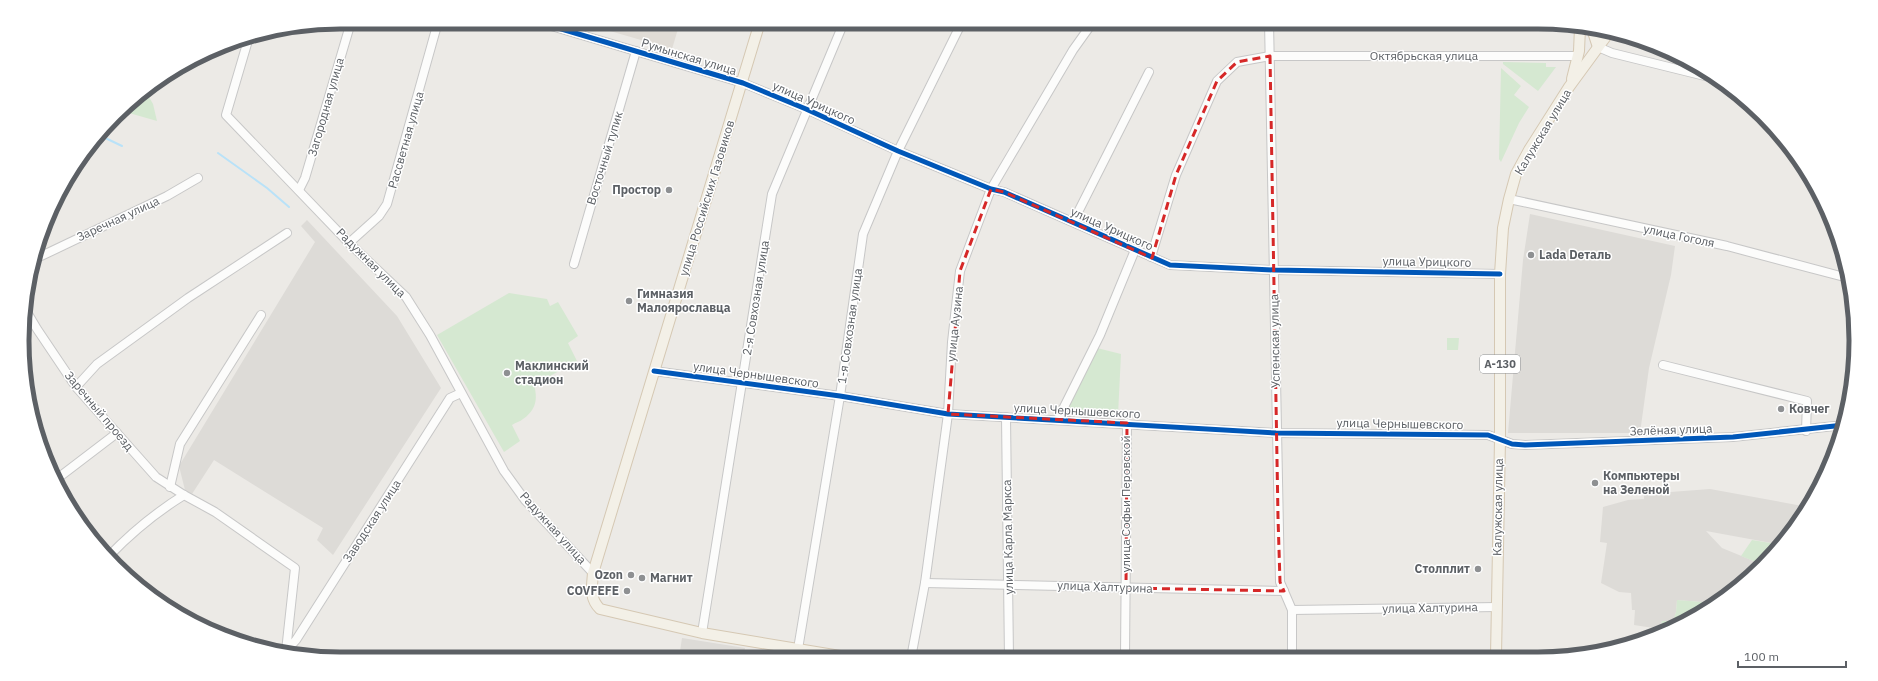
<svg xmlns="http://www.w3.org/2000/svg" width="1878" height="681" viewBox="0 0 1878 681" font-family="'IBM Plex Sans',sans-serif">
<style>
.industrial{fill:#dddbd7}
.education{fill:#e0dcd6}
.green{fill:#d5e8d1}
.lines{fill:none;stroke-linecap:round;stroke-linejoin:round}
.stream{stroke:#b9e2f8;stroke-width:2}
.minor-casing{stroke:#c7c7c7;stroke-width:10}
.major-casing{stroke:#d5c8b3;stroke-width:12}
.minor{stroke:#fcfcfb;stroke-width:8}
.major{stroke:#f3f0e7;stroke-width:10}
.cycleway-casing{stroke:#fff;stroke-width:8}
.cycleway{stroke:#0057b8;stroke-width:5}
.marked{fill:none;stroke:#d62828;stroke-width:3;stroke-dasharray:8 5;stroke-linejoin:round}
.poi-dot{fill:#8e9092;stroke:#fff;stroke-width:1.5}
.labels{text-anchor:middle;stroke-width:3;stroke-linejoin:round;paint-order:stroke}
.shield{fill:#fff;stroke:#8d9093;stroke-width:1}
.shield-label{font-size:11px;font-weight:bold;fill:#5c6065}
.street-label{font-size:12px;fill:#5c6065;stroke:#fff}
.poi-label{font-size:12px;font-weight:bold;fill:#5c6065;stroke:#fff;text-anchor:start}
.rim{fill:none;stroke:#5c6065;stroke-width:5}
</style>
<rect width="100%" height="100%" fill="#eceae6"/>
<!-- industrial -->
<g class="industrial">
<path d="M1530,214L1675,246L1671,275L1649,368L1640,433H1508L1523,260Z"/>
<path d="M307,220L397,316L441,388L333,555L317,540L323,528L214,460L192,494L185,490L179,466L315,242L301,226Z"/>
<path d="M1710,489L1808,507L1777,544L1706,531L1722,548L1761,564L1748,580L1714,603L1677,600L1676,612L1673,622L1662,621L1660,629L1634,625L1635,610H1632L1631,593L1619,592L1601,583L1607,543L1600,542L1603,507L1628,500L1644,499V494Z"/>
<path d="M682,638L745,648L743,658H679Z"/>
</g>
<!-- education -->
<path class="education" d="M579,22H680L672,49Z"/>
<!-- green -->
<g class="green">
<path d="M1503,62L1546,63V67H1556L1538,91L1503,64Z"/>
<path d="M1501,68L1521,86L1514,95L1529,107L1519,123L1501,162L1499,159Z"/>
<path d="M146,92L153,104L157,121L122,111L130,101Z"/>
<path d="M509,293L547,299L550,306L558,302L578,336L568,343L577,361L534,385C538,399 536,410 523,419C520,422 516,422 512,425L520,441L504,452L437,335Z"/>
<path d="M1447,338H1459L1458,350H1447Z"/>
<path d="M1097,348L1121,354L1118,415H1065Z"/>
<path d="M1752,540L1777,544L1761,564L1741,556Z"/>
<path d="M1677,600L1714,603L1678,626L1662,631L1660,629L1662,621H1673L1676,612Z"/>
</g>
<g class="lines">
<!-- stream -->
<g class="stream">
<path d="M99,135L122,146"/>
<path d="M218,153L267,188L289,207"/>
</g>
<defs>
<g id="minor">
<path d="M538,22L743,83L806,109L898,151L991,189L1004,192L1170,265L1274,270L1500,274"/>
<path d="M1269,22L1280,582L1292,610V657"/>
<path d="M249,37L226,115L349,243L406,297L430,335L504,471L525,500L593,573"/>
<path d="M1598,47L1612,53L1717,79"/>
<path d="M299,190L305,178L351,22"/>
<path d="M1509,199L1727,246L1848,278"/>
<path d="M1073,222L1149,72"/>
<path d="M349,243L379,216L387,204L438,22"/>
<path d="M1151,257L1176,175L1217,81L1237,62L1270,56H1578"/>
<path d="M37,258L167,196L198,178"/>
<path d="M574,264L636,51"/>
<path d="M24,307L37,329L76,387L156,477L184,495L215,512L295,568L286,651"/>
<path d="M1663,365L1807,401L1806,431"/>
<path d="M654,371L840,396L948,414L1276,433L1488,435L1512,444L1525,445L1733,437L1844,425"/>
<path d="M76,387L97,364L188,298L287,233"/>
<path d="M1006,417L1009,658"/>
<path d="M1058,419L1100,335L1135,250"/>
<path d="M58,478L117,433"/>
<path d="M170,487L180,444L261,315"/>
<path d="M108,557C131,533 155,513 184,495"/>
<path d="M925,583L1284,591"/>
<path d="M1292,610L1497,607"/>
<path d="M702,633L772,194L844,22"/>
<path d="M798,649L840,396L863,234L898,151L962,22"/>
<path d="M286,651L296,640L450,398L461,393"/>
<path d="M1125,657L1127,423"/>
<path d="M911,658L925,583L948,414L952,342L960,271L991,189L1073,50L1093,22"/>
</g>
<g id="major">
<path d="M760,22L593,573C592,587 589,598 600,609L702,633L852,658"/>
<path d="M1592,29L1598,47"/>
<path d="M1572,79L1579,51L1580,28"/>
<path d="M1496,656L1500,440V274L1503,228L1509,199L1516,174L1529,150L1569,87L1610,31"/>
</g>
</defs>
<!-- minor casing -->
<use href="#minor" class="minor-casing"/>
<!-- major casing -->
<use href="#major" class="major-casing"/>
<!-- minor -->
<use href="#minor" class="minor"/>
<!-- major -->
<use href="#major" class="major"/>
<defs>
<g id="cycleway">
<path d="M538,22L743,83L806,109L898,151L991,189L1004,192L1170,265L1274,270L1500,274"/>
<path d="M654,371L840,396L948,414L1276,433L1488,435L1512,444L1525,445L1733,437L1844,425"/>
</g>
</defs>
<!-- cycleway casing -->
<use href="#cycleway" class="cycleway-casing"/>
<!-- cycleway -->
<use href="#cycleway" class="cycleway"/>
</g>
<!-- marked area -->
<path class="marked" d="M1270,56L1278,517L1280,582L1284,591L1126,588L1127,423L948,414L960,271L991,189L1004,192L1152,258L1176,175L1217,81L1237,62Z"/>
<!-- markers -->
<g class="poi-dot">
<circle cx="669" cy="190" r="4"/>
<circle cx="1531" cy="255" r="4"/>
<circle cx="629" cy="301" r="4"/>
<circle cx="507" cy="373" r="4"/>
<circle cx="1781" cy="409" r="4"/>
<circle cx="1595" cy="483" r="4"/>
<circle cx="1478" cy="569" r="4"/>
<circle cx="631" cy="575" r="4"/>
<circle cx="642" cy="578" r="4"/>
<circle cx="627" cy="591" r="4"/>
</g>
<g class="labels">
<!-- shield labels -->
<rect class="shield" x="1480" y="355" width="40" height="18" rx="3"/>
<g class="shield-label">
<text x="1500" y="368">А-130</text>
</g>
<!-- street labels -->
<g class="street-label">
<text x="1424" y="60">Октябрьская улица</text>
<text transform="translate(689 57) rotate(17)" y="4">Румынская улица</text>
<text transform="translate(814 103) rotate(24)" y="4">улица Урицкого</text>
<text transform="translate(326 107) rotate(-74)" y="4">Загородная улица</text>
<text transform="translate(1543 132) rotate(-59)" y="4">Калужская улица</text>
<text transform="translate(406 140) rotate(-74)" y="4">Рассветная улица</text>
<text transform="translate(605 158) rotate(-73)" y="4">Восточный тупик</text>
<text transform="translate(707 198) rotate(-73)" y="4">улица Российских Газовиков</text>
<text transform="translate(118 219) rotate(-25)" y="4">Заречная улица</text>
<text transform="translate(1112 229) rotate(24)" y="4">улица Урицкого</text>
<text transform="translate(1679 236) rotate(12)" y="4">улица Гоголя</text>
<text transform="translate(1427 262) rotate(1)" y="4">улица Урицкого</text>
<text transform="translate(371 263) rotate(45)" y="4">Радужная улица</text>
<text transform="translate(756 298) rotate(-81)" y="4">2-я Совхозная улица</text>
<text transform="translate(955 324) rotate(-84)" y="4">улица Аузина</text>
<text transform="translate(850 326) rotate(-82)" y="4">1-я Совхозная улица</text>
<text transform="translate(1275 341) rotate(-91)" y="4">Успенская улица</text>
<text transform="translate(756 375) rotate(8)" y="4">улица Чернышевского</text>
<text transform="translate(99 411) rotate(50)" y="4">Заречный проезд</text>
<text transform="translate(1077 411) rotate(3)" y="4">улица Чернышевского</text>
<text transform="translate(1400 424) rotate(1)" y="4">улица Чернышевского</text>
<text transform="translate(1671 430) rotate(-2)" y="4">Зелёная улица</text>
<text transform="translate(1126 504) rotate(-90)" y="4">улица Софьи Перовской</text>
<text transform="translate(1498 507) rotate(-89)" y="4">Калужская улица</text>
<text transform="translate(372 521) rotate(-57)" y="4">Заводская улица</text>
<text transform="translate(553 528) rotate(48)" y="4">Радужная улица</text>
<text transform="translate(1008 537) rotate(-91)" y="4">улица Карла Маркса</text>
<text transform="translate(1105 587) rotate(2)" y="4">улица Халтурина</text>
<text transform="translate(1430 608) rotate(-1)" y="4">улица Халтурина</text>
</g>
<!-- poi labels -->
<g class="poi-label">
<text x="661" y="194" text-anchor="end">Простор</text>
<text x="1539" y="259">Lada Dеталь</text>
<text x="637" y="298">Гимназия<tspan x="637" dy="14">Малоярославца</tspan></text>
<text x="515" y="370">Маклинский<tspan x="515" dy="14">стадион</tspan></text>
<text x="1789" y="413">Ковчег</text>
<text x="1603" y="480">Компьютеры<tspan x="1603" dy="14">на Зеленой</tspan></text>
<text x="1470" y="573" text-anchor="end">Столплит</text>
<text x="623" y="579" text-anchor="end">Ozon</text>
<text x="650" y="582">Магнит</text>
<text x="619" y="595" text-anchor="end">COVFEFE</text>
</g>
</g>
<!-- crop -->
<path d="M0 0H1878V681H0ZM340 29H1538A311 311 0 0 1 1849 340V341A311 311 0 0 1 1538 652H340A311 311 0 0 1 29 341V340A311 311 0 0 1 340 29Z" fill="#fff" fill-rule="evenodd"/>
<path class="rim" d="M340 29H1538A311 311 0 0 1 1849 340V341A311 311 0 0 1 1538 652H340A311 311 0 0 1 29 341V340A311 311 0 0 1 340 29Z"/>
<!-- scale -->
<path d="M1738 661v6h108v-6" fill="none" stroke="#5c6065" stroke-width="2"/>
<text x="1744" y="661" font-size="12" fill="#5c6065" stroke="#ffffff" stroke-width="3" paint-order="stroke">100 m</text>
</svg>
